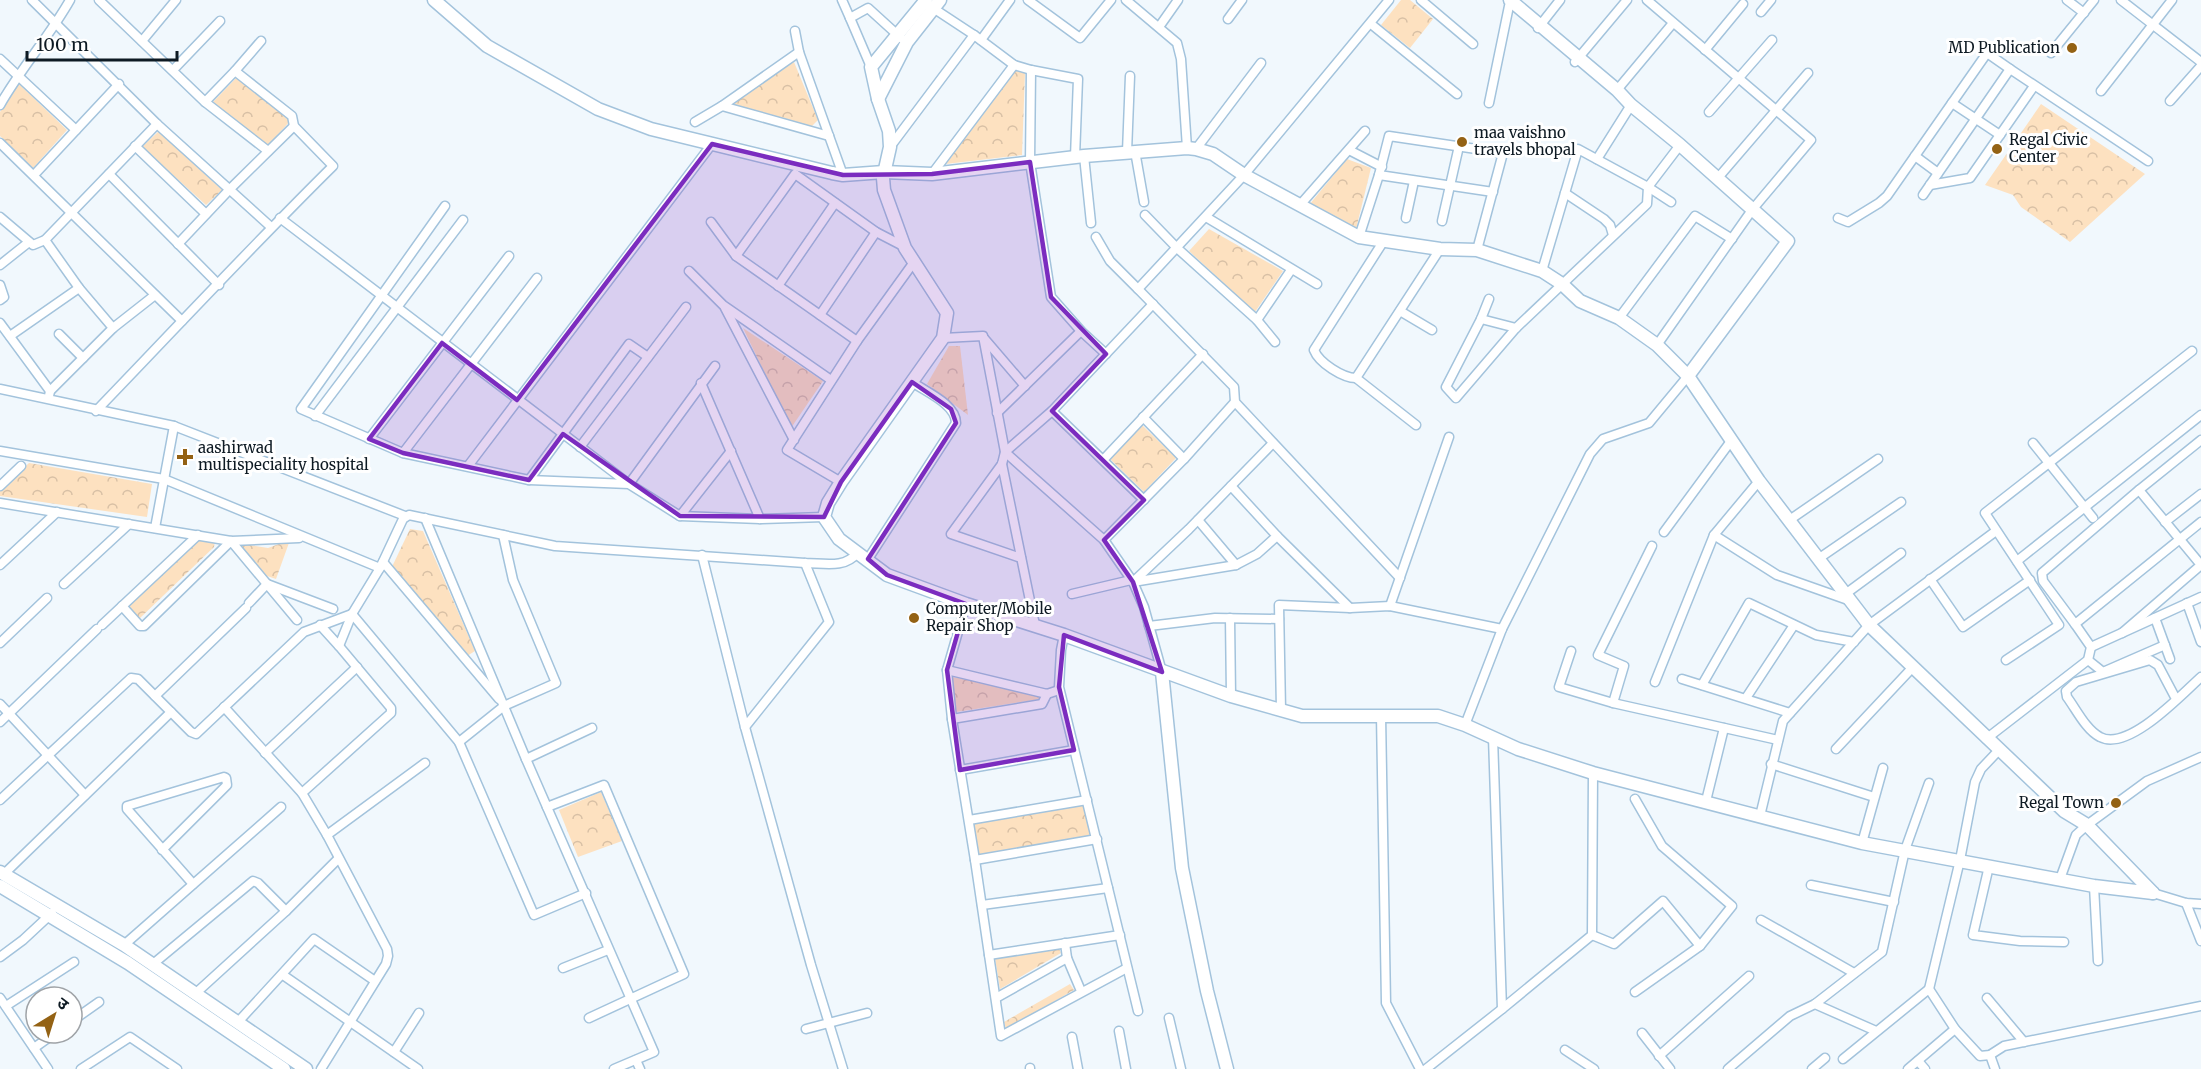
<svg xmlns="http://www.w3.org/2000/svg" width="2201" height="1069" viewBox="0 0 2201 1069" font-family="Merriweather,'Noto Sans Devanagari',serif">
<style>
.park{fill:url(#park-crowns)}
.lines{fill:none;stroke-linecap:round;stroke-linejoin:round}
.street-casing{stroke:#a3c3dc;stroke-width:11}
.secondary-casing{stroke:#a3c3dc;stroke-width:15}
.street{stroke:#fff;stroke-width:8}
.secondary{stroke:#fff;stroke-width:12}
.marked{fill:#7b2cbf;fill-opacity:0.2;stroke:#7b2cbf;stroke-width:4.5;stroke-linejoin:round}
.poi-dot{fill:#946214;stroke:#fff;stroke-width:2}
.labels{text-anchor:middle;stroke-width:6;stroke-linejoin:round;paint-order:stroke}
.poi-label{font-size:15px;fill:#0e1a23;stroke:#fff;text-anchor:start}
</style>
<defs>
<pattern id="park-crowns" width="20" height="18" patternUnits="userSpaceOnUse" patternTransform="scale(1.5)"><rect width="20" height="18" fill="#fde1c0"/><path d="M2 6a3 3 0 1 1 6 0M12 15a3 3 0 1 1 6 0" fill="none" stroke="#d8c0a5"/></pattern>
</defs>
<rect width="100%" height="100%" fill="#f1f8fd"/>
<!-- park -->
<g class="park">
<path d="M1401,0H1410L1433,19L1410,48L1381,25Z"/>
<path d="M794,62L818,120L811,127L735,105V101Z"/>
<path d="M1016,69L1025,73L1022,155L946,164Z"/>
<path d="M238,76L290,121L267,147L212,103Z"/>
<path d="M18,83L67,130L33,168L0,136V112Z"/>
<path d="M2041,104L2145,174L2070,242L2021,207L2013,195L1985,185Z"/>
<path d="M159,131L222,190L206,205L142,147Z"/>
<path d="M1347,159L1371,168L1356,229L1309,205Z"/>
<path d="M1209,229L1283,271L1255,312L1189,251Z"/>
<path d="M743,328L823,381L791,428Z"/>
<path d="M949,346H960L968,415L927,384Z"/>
<path d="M1142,425L1176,458L1144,492L1109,458Z"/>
<path d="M29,463L152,484L147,517L0,496V490Z"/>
<path d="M410,529L423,531L475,651L467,656L390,571Z"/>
<path d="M191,536L215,540L214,547L139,619L124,602Z"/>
<path d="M290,540L276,579L261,574L238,543L268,548Z"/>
<path d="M952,677L1040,693V699L956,712Z"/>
<path d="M601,792L622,841L578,857L559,810Z"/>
<path d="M1085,805L1090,836L979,855L974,824Z"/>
<path d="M1059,949L1061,953L1000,989L995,958Z"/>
<path d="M1070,984L1074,990L1006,1029L1004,1022Z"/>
</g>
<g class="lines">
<defs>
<g id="street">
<path d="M32,0L157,124L271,227"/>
<path d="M99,0L205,102L268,151"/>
<path d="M842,0L850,18"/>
<path d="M1028,0L1080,38L1111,0"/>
<path d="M1126,0L1177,43L1181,59L1187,148"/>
<path d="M1389,0L1244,175L1138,289L1234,387L1235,402L1400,578"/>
<path d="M1421,0L1473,44"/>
<path d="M1647,0L1811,140L1752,210L1657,345"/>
<path d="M2067,0L2084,13"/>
<path d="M2121,0L2201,62"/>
<path d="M930,6L974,35L1014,65L1031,70L1078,79L1075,157"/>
<path d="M1761,12L1771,0"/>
<path d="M1228,19L1242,0"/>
<path d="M1371,24L1457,94"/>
<path d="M1159,27L1178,0"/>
<path d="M1538,28L1560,0"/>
<path d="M795,31L799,52L843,175"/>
<path d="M981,40L1010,0"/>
<path d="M142,41L176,0"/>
<path d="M1705,50L1743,4"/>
<path d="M799,52L722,106L829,136"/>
<path d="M2051,53L2094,0"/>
<path d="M0,59L76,130"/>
<path d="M1575,62L1627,0"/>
<path d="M871,67L850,18L868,8L901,38"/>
<path d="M2010,69L2148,161"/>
<path d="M173,70L220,21"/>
<path d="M1031,70L1030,162L1051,297L1081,331L1106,354"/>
<path d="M235,71L261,41"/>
<path d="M1617,90L1673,23"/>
<path d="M2101,91L2172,0"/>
<path d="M2170,101L2201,66"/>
<path d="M1489,103L1509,6"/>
<path d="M1952,103L2000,135"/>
<path d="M0,105C21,68 49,37 70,0"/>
<path d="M1709,112L1772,40"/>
<path d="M695,122L722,106"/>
<path d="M0,143L182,321"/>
<path d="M135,146L206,214"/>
<path d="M890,147L974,35"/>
<path d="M1196,149L1261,63"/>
<path d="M1349,150L1382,167"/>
<path d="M1135,151L1144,202"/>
<path d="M1127,152L1130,76"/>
<path d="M1084,156L1091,223"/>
<path d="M1915,156L1938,173"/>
<path d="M1597,159L1631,105"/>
<path d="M109,174L219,285"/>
<path d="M932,174L1014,65"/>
<path d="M34,175L119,84"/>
<path d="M1379,175L1493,192"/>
<path d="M1717,179L1808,73"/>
<path d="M1930,185L1970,178L2034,86"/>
<path d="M1565,193L1604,219L1610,225L1613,235"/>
<path d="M1300,205L1365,131"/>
<path d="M445,206L301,409L403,453L529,480L629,484L680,516L760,519L824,517"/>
<path d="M1145,215L1177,248L1257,320L1275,342"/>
<path d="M0,217L33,245L45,240L157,124"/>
<path d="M1206,217L1317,284"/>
<path d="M280,218L629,484L715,366"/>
<path d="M1406,218L1414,181"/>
<path d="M1838,218L1848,222L1879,203L1887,196L1987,53L2010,69L1923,195"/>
<path d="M1442,221L1459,146"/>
<path d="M711,222L736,256L857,341"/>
<path d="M1096,237L1110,261L1138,289"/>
<path d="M1359,237L1379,175L1389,136L1503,153L1477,250"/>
<path d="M45,240L79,288L113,328L50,391"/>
<path d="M178,244L230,189L294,126"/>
<path d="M736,256L795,174L876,232L905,247"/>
<path d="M0,265L29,242"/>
<path d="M689,271L723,305L831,380"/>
<path d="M1542,271L1578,149L1648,187L1671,202"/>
<path d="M0,285L4,297L0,300"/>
<path d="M778,286L835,203"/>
<path d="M1489,299L1481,319L1446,387L1456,398L1516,328L1647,204L1648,187L1680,145"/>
<path d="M725,308L794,440"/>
<path d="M1400,311L1432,330"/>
<path d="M820,315L876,232"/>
<path d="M1619,318L1695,216L1732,239"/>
<path d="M1481,319L1516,328"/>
<path d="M1257,320L1291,270"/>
<path d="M0,323L50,391L49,396"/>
<path d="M113,328L155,295"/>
<path d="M59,334L83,358"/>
<path d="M10,336L79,288"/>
<path d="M983,337L1025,386"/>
<path d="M943,338L983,336L1005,452L1104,540L1133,582L1144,607L1162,672"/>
<path d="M1356,378C1343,378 1319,363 1314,350L1383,242"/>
<path d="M701,383L760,519"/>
<path d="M0,389L174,426L405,516"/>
<path d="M96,411C175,329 252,246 333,166L294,126L292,116L235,71L205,102"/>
<path d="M1052,411L1144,500"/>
<path d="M997,413L1081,331"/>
<path d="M315,416L463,220"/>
<path d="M1143,417L1184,459"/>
<path d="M1416,425L1356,378L1440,249"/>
<path d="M369,439L509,256"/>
<path d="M2033,443L2093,518"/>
<path d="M580,447L686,307"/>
<path d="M0,451L164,479L380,568"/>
<path d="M403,453L537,278"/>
<path d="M1104,459L1203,354"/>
<path d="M1002,464L1035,625"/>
<path d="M468,466L712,144"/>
<path d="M529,480L629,344L648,357"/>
<path d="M841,482L787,450L857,341L914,262"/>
<path d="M0,486L21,466"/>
<path d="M1231,486L1273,443"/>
<path d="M2139,490L2201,440"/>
<path d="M0,503L231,541L299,538"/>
<path d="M680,516L731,451"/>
<path d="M425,518L526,759L654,1052L614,1069"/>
<path d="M1198,520L1236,565"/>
<path d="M1788,521L1878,459"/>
<path d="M2165,522L2201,494"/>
<path d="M155,528L174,426"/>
<path d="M1664,532L1731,441"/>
<path d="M1714,535L1777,575L1848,600"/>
<path d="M1104,540L1184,459L1235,402"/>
<path d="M702,555L745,727L811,965L843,1069"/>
<path d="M1021,558L951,534L1002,464L1005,452L1052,411L1153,304"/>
<path d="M868,559L956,423C956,404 926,392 912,382"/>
<path d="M1818,559L1901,502"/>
<path d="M2017,561L2201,415"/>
<path d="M383,562L499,699"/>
<path d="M0,565L57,512"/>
<path d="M1930,579L1963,627L2030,580"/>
<path d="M1133,582L1189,529L1231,486L1277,536L1350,608"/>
<path d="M1133,582L1236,565L1257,554L1277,536"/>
<path d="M64,584L129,524"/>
<path d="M1072,594L1131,580"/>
<path d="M1844,595L1901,553"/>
<path d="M249,603L267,584L333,609"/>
<path d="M2187,603L2201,642"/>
<path d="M966,604L947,670L952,719L975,860L1001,1036L1127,968"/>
<path d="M122,606L140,626H144L231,541L297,620"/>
<path d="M1390,606L1449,437"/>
<path d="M352,614L459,742L534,915L586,893"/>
<path d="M1230,618L1231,696"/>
<path d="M2155,618L2170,659"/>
<path d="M2075,624L2043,581L2042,573L2139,490L2201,565L2122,633"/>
<path d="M102,625L198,535"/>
<path d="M320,625L339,646L352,614L380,568L403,519L409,515L555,546L805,563C823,563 845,569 857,553"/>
<path d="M1149,626L1215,618L1279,619"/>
<path d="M1064,635L1061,650L1059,687L1138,1011"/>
<path d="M0,643L47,598"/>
<path d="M2091,647L2201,597"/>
<path d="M1571,651L1559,687L1613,703L1778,740"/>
<path d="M2006,660L2059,625L1985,513L2192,351"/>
<path d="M2088,660L2103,672L2165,645"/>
<path d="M947,670L1047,694L1059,690"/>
<path d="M1682,679L1790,713"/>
<path d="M1655,682L1714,535L1759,481"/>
<path d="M1702,685L1749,603L1816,635L1854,642"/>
<path d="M155,696L246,608"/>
<path d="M1746,698L1794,625"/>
<path d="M2176,699L2158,665L2150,660L2076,682L2066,691L2067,697C2076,709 2086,730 2100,737C2128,752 2181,695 2201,677"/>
<path d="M1613,703L1624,666L1598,655L1652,546"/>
<path d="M0,704L85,795"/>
<path d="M224,707L302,793L327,835L387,949L388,956L386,964L321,1069"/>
<path d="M1281,710L1279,605L1350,608L1390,606L1502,629"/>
<path d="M1381,715L1386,1003L1420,1069"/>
<path d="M952,719L1042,704L1047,694"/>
<path d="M0,722L97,629"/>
<path d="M1465,725L1502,629L1590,454L1603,439L1649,423L1688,376"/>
<path d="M745,727L829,622L805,563"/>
<path d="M1493,737L1502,1009"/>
<path d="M1986,739L2088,660L2091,647L2075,624L2201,522"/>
<path d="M459,742L504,706L556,683L513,580L503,535"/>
<path d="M1836,749L1913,667"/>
<path d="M1999,750L1981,769L1975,782L1960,860L1929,989L1955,1029L1980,1056L1990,1055L2004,1046L2201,1006"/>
<path d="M265,753L357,667"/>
<path d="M526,759L592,728"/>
<path d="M1771,764L1874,797"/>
<path d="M960,770L1074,750"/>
<path d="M302,793L391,713V708L339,646"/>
<path d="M0,800L131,678L138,679L191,732L196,734L304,632L352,614"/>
<path d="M1706,801L1724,728"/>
<path d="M547,807L604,785L684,974L589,1018"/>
<path d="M1760,816L1783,721L1869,625L1996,531"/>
<path d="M969,820L1087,800"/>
<path d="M327,835L425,763"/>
<path d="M1862,843L1883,768"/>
<path d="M162,850L227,785L226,778L224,777L127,806V809L193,884"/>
<path d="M975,860L1097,839"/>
<path d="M1989,866L1973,935L2020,941L2064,942"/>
<path d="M4,874L171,712"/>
<path d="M2060,879L2076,835L2087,825L2147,781L2201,757"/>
<path d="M1811,885L1894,902"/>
<path d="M2094,886L2098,961"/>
<path d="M2153,893L2186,903L2201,904"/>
<path d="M2186,903L2201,941"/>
<path d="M982,905L1108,888"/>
<path d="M1761,920L1854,973"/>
<path d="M1592,935L1614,944L1663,901L1700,946"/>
<path d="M1065,943L1067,958L1081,991"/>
<path d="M124,945L281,807"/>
<path d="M989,955L1120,935"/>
<path d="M0,957L23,940L52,913"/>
<path d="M153,964L253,881L258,883L286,911"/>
<path d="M563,968L608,950"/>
<path d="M283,975L418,1069"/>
<path d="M1635,992L1700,946L1732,906L1662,846L1635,799"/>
<path d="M196,993L286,911L338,859"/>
<path d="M0,998L48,1069"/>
<path d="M996,998L1067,958"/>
<path d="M1987,998L2024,1042"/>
<path d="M1815,1004L1876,1031"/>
<path d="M6,1006L74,962"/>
<path d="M1169,1018L1181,1069"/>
<path d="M72,1021L99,1002"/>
<path d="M238,1022L314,939L375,981"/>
<path d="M806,1029L867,1013"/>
<path d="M1119,1031L1126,1069"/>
<path d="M1642,1033L1670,1069"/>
<path d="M1072,1037L1078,1069"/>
<path d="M34,1048L55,1033"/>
<path d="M1565,1050L1594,1069"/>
<path d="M394,1052L419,1013"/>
<path d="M1990,1055L1995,1069"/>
<path d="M1659,1056L1749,976"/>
<path d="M1843,1059L1929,989"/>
<path d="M636,1060L640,1069"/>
<path d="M1918,1061L1925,1069"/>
<path d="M1030,1068V1069"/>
<path d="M81,1069L130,1037L177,1069"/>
<path d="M1426,1069L1502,1009L1592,935L1593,773"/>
<path d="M1728,1069L1790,1016L1815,1004L1882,952L1905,850L1929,783"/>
<path d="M1812,1069L1825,1058"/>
<path d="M1908,1069L1955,1029"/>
</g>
<g id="secondary">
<path d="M434,0L487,46L598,109L651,129L832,173L843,175L884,172L932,174L1084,156L1187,148L1196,149L1213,154L1244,175L1359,237L1440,249L1477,250L1542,271L1562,284L1580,301L1619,318L1657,345L1688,376"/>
<path d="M926,0L871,67L878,99L889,131L890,147L883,178L884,190L905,248L947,313L943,338L841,482L828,503L824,517L839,539L887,575L966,604L1064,635L1231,696L1302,716H1438L1465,725L1518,749L1593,773L1862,843L2094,886L2153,893"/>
<path d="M1510,0L1617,90L1631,105L1680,145L1788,241L1688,376L1759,481L1869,625L2064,811L2087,825L2153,893"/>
<path d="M878,99L907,42L940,0"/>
<path d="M1162,672L1182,868L1207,991L1227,1069"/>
<path d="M0,872L124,945L306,1069"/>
<path d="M0,886L128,963L284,1069"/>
</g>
</defs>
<!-- street casing -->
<use href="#street" class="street-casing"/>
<!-- secondary casing -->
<use href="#secondary" class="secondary-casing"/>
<!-- street -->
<use href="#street" class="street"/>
<!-- secondary -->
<use href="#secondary" class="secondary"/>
</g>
<!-- marked area -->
<path class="marked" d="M712,144L843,175L932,174L1030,162L1051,297L1106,354L1052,411L1144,500L1104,540L1133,582L1162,672L1064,635L1059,687L1074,750L960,770L947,670L966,604L887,575L868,559L956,423L951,409L912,382L841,482L824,517L680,516L563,434L529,480L403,453L369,439L442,343L517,400Z"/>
<!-- markers -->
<g class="poi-dot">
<circle cx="2072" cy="48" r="6"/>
<circle cx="1462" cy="142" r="6"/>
<circle cx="1997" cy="149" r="6"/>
<path d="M182 448h6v6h6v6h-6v6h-6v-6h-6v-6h6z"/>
<circle cx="914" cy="618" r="6"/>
<circle cx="2116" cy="803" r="6"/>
</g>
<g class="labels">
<!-- poi labels -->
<g class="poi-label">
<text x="2060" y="53" text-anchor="end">MD Publication</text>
<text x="1474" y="138">maa vaishno<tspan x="1474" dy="17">travels bhopal</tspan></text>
<text x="2009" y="145">Regal Civic<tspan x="2009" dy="17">Center</tspan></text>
<text x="198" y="453">aashirwad<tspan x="198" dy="17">multispeciality hospital</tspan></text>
<text x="926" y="614">Computer/Mobile<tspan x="926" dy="17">Repair Shop</tspan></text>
<text x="2104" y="808" text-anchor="end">Regal Town</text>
</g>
</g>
<!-- north arrow -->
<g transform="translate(54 1015) rotate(38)"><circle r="28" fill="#ffffff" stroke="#9fa3a7" stroke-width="1.5"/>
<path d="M0-4.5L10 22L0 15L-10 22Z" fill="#946214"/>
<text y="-9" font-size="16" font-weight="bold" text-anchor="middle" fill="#0e1a23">उ</text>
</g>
<!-- scale -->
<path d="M27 51v9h150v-9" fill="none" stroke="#0e1a23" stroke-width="3"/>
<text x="36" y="51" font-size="18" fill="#0e1a23" stroke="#ffffff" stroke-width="4.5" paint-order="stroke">100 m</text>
</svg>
